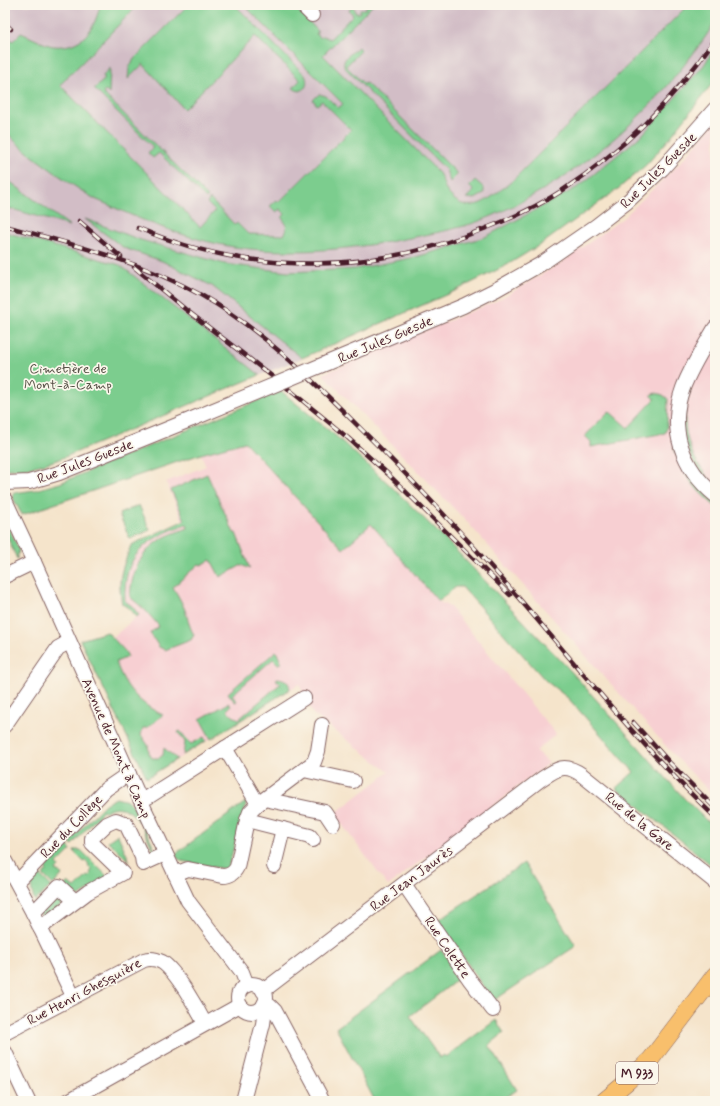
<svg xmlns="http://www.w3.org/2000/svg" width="720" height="1106" viewBox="0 0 720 1106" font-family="Mynerve,sans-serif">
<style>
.built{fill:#f7cfd2}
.industrial{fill:#d2bdc6}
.green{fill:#7ccd8e;stroke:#63765c}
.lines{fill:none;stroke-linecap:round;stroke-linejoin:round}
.minor-casing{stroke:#866463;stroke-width:16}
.major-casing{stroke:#866463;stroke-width:18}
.minor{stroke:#fff;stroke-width:14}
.major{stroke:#f8bf6c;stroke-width:17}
.rail-casing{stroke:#4a1f2b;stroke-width:4.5}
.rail{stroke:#fbf7ec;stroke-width:3;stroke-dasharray:9;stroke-linecap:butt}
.minor-bridge-casing{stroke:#866463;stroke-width:16;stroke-linecap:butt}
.minor-bridge{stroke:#fff;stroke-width:14}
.labels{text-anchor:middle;stroke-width:3.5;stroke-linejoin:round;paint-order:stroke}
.shield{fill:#fbf7ec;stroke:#7f6065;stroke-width:1}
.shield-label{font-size:13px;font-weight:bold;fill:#4a1f2b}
.street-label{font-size:14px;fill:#4a1f2b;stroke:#fbf7ec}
.park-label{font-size:14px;fill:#595349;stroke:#fbf7ec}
</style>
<rect width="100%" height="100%" fill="#fbf7ec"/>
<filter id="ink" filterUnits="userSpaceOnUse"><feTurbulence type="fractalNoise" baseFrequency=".025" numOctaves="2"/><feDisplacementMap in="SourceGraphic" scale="8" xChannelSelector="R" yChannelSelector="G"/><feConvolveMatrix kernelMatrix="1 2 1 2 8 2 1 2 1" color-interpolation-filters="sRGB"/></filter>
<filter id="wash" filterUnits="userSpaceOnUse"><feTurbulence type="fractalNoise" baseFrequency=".012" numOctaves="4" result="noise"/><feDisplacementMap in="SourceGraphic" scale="16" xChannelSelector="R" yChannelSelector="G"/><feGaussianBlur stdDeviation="0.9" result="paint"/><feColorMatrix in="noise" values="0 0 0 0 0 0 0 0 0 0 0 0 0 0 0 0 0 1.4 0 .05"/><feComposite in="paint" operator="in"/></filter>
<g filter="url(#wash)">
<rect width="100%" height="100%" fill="#f5e4cb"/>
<!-- built -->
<g class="built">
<path d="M715,123V797L673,754L467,522L323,374L498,300L561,263L623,218L679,164Z"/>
<path d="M244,442L343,549L371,523L438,601L450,607L556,734L536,751L549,763L388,886L334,814L389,772L313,714L299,684L147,778L80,640L107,632L113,637L136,617L130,609L122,604L120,596L119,580L122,569L131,545L183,521L166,482L206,466L201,454Z"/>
</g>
<!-- industrial -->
<path class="industrial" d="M5,5H715V80L669,139L646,165L618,189L543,243L507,265L457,290L302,358L193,403L84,307L5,278Z"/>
<!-- green -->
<g class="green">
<path d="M100,5H138L60,85L200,227L215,211L207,203L210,199L235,225L237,223L248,234L284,235C288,228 287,224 282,218L285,214L280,209L276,212L270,206L277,200L279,202L351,130L322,101L317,105L313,100L319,94L326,96L338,108L343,104L244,5H293L318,31L316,34L320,38L323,36L330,39L353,15L349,10L353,7L355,9V13H360V9H366V5H373L323,55L439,173C443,179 444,188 448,193C470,220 491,197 511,182L688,5H715C715,10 716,17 714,22C710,32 702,41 696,50C681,69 667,88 650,105C605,151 551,190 492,216C468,227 440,232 415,237C355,249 295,256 234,247C196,241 158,227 122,211C113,207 104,203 95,199C76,188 57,174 39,161C26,151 15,143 5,130V34L13,41L21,33C31,37 43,44 53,46C82,49 95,29 100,5Z"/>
<path d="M188,5H235L305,75C308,81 308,88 300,91L296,90L293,88L300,80L255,36L184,109L143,64L128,79L129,68L134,59Z"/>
<path d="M358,47L361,51L346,66L364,84L366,83L458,174L450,182L446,170L345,68C340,59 352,53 358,47Z"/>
<path d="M715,47V80L669,139L646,165L618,189L543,243L507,265L457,290L302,358L212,286L162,261L124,248L85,219L141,240L225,264L288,272L355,269L416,257L485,237L578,187L642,135L704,65Z"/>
<path d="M110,68L109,94L105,90L103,93L208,197L206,199L159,153L153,158L148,153L153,147L94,89L105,79L103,76Z"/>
<path d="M5,178L70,226L5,207Z"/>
<path d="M475,180L484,188V194L475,199L466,198L474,191L469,186Z"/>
<path d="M5,232L120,265L260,375L60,459C41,465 25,470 5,469Z"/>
<path d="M688,388L691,389C677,424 689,459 715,485V489C697,472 684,449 682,424C682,414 686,398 688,388Z"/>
<path d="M281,391L337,437L391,486L450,544L568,668L684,798L715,829V868L616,788L634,772L568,698L546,681L462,587H456L438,601L371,524L343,549L245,442L201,454L22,515L13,498V493L35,490L60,483Z"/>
<path d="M656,393L663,395L668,399L667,428L665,433L591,447V442L585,436L609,411L628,428L655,399L651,395Z"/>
<path d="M673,446L710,498L715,502V506C692,487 683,474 673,446Z"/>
<path d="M207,474L234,533H236L250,569L242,565L220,577L211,560L201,565L199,564L173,587C177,594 182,602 185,610C188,619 189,626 194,635L191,640L165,650L159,647L150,633L159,626L145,610L130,597C131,577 138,557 154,544C163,536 177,532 188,528L187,524C146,539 123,554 125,601L132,606L139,615L137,617L130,609L122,604C117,577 122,570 131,545L185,520L171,490Z"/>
<path d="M139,505L150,530L130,539L119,514Z"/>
<path d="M5,519L19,550L17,559L5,532Z"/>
<path d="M107,632L125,651L128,657L116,662C124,686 139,704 163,715L147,728H143L141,735L148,745L149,753L152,758H159L163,755L164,748L177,759L147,778L80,640Z"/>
<path d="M276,651L281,662L279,665L273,659L232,695L237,701L235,702L228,693Z"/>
<path d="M278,678C286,679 289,682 290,689L211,739L200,719L229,703L231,706L227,710L233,716L239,719L280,684L276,679Z"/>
<path d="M180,731L191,744L204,737L206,741L183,755L185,742L178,732Z"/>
<path d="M116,798L128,801L136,808L157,854L155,855L140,820L138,821C132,810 116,802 105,812L103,811L72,845L69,842L105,804Z"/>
<path d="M247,801L228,868L225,869L181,861L174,855Z"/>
<path d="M118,834V835L130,862L108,841Z"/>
<path d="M67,845L71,850L57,864L59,867L56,870L62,875L53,885L43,875L47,870L45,868Z"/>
<path d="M75,850H81L109,878L78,897L64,886L68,882L75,888L87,876L89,877L91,874L90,873L92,870L88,866L89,865L86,861L84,862L74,852Z"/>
<path d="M524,863L576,946L493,1001L438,920Z"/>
<path d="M39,874L51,886L35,901C30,890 30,882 39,874Z"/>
<path d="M58,890L69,898L44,920L39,911Z"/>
<path d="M441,950L461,977L410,1016L440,1058L444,1055L446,1057L496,1020L504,1033L489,1045L517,1090L499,1101H375L336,1028Z"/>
</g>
</g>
<g filter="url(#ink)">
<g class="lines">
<defs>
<g id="minor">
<path d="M302,5L312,15"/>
<path d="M715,328C704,347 691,367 683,388C668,428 682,468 715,495"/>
<path d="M327,363L463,306L497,289L541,264L596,226L627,202L662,169L715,109"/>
<path d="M5,483L29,482L59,473L192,419"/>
<path d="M5,500L34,562L145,810L188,901L242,972L247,985"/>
<path d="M5,576L34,562"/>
<path d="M5,725L58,648L69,642"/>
<path d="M225,748L258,804"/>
<path d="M304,770L353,781"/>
<path d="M267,798L269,800L325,812L333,824"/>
<path d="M141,800L148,797L304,698"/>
<path d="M247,820L310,836L313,840"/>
<path d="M5,861L33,913L73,996"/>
<path d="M274,866L283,829"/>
<path d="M175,874L188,869L223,876C230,876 234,873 237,867L247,820L250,812L258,804L314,762L318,751L322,725"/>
<path d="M16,880L22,877L106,789L122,778L129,774"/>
<path d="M404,884L470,980L493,1010"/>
<path d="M33,913L59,886L75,901"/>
<path d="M40,928L88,892L123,873L92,843V838L107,824L116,820L126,824L142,857L143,864L165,854"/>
<circle cx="252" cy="998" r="14"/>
<path d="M263,991L540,780C556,769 564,762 582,775L715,882"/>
<path d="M264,1004L270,1006L275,1011L323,1101"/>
<path d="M5,1033L144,960C150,958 156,959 162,962C176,971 197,1008 205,1024"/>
<path d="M5,1052L28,1101"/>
<path d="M68,1101L240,1005"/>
<path d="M243,1101L263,1024L264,1017L261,1009"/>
</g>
<path id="major" d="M604,1101L628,1081L651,1059L715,975"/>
</defs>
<!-- minor casing -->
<use href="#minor" class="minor-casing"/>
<!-- major casing -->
<use href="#major" class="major-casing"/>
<!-- minor -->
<use href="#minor" class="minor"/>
<!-- major -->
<use href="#major" class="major"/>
<defs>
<g id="rail">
<path d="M5,24L11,29"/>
<path d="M79,221L121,257"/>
<path d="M5,226C72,244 140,261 201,295C261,329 309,377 357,425C412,479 465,536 516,595C581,670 643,749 715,817"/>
<path d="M138,228C252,277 375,274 489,227C515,217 540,205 563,190C624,150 674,99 715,39"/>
<path d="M134,267L185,309L286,387L348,438L388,474L510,595"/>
<path d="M633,722L670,763L715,808"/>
</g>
</defs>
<!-- rail casing -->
<use href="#rail" class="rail-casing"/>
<!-- rail -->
<use href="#rail" class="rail"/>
<defs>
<path id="minor-bridge" d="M192,419L327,363"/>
</defs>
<!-- minor-bridge casing -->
<use href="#minor-bridge" class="minor-bridge-casing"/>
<!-- minor-bridge -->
<use href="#minor-bridge" class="minor-bridge"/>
</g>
</g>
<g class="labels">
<!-- shield labels -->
<rect class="shield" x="616" y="1062" width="42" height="22" rx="3"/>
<g class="shield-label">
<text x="637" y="1078">M 933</text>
</g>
<!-- street labels -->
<g class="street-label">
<text transform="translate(658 170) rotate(-45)" y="5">Rue Jules Guesde</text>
<text transform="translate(385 339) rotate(-23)" y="5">Rue Jules Guesde</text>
<text transform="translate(85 461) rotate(-21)" y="5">Rue Jules Guesde</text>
<text transform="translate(117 748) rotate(66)" y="5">Avenue de Mont à Camp</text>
<text transform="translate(640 821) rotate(39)" y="5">Rue de la Gare</text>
<text transform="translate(71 826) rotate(-46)" y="5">Rue du Collège</text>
<text transform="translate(411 878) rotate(-37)" y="5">Rue Jean Jaurès</text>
<text transform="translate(448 947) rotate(56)" y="5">Rue Colette</text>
<text transform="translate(84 991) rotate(-28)" y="5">Rue Henri Ghesquière</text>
</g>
<!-- park labels -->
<g class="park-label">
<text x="68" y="373">Cimetière de<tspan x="68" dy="16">Mont-à-Camp</tspan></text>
</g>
</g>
<!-- margin -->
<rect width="720" height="1106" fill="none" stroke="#fbf7ec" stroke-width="20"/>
</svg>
